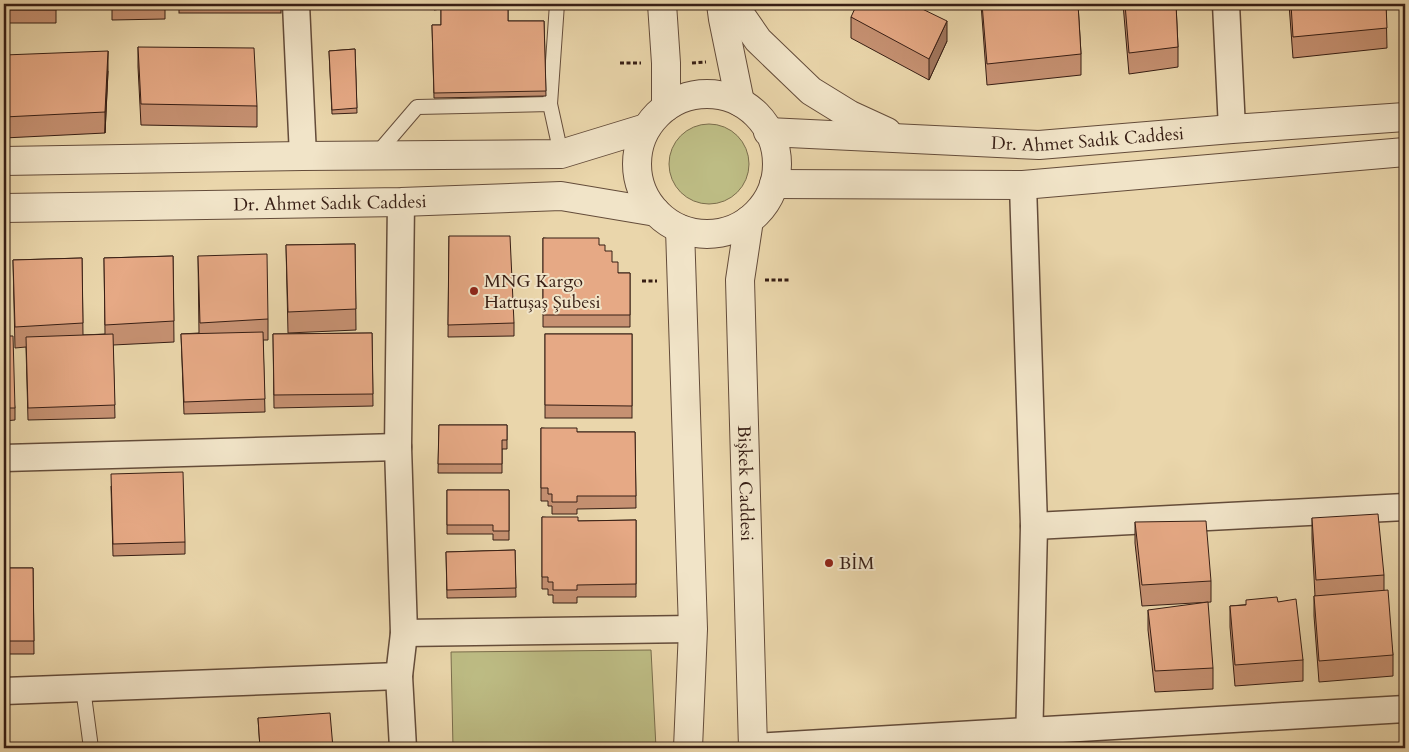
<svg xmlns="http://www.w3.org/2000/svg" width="1409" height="752" viewBox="0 0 1409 752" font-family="Cardo,serif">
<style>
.green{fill:#bdbc84;stroke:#7a6d4c}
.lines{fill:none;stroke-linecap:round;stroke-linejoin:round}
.service-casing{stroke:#644c3a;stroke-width:16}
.minor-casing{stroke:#644c3a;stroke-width:29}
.tertiary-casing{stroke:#644c3a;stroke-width:30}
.path{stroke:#371e14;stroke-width:3;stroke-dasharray:4 2.5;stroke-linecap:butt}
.service{stroke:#f1e4c8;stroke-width:14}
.minor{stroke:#f1e4c8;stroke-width:26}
.tertiary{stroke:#f1e4c8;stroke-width:28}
.wall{fill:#c69172;stroke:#371e14}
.shaded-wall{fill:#a1765d;stroke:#371e14}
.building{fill:#e6a985;stroke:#371e14}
.poi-dot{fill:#8f2418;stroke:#f1e4c8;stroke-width:2}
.labels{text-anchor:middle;stroke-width:4;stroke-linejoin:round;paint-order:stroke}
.street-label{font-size:18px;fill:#371e14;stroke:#f1e4c8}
.poi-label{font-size:18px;fill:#371e14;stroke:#f1e4c8;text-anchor:start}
</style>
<rect width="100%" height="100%" fill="#ead6ab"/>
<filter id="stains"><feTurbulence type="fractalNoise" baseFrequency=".004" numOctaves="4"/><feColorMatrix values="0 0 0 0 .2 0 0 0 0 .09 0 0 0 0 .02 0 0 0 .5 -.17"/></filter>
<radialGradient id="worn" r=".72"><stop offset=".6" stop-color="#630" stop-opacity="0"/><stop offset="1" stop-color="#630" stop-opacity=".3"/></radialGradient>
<!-- green -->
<g class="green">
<circle cx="709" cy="164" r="40"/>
<path d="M651,650L656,748H453L451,652Z"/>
</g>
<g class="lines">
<defs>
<g id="service">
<path d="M550,104L557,4"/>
<path d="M375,156L417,107L550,104L561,154"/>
<path d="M83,688L91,748"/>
</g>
<g id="minor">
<path d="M296,4L303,156"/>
<path d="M1226,4L1232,129"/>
<path d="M1023,185L1034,526L1029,746"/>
<path d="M401,202L398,447L404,633L399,676L403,748"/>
<path d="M4,458L398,447"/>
<path d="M1034,526L1405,507"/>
<path d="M404,633L693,629"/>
<path d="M4,691L399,676"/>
<path d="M753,747L1405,709"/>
</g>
<g id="tertiary">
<path d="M662,4L666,63V107"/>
<path d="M721,4L723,19L740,102"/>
<path d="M733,4L758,40L811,91L850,115L887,132"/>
<circle cx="707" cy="164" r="70"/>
<path id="s1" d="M768,132L1039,145L1232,129L1405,117"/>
<path d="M4,161L303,156L561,154L646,128"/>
<path d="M774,184L1023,185L1405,152"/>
<path id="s2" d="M4,208L401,202L561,196L656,212"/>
<path id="s3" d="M749,220L740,280L753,748"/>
<path d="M680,229L693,629L688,748"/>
</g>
</defs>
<!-- service casing -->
<use href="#service" class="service-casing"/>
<!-- minor casing -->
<use href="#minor" class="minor-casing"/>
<!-- tertiary casing -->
<use href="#tertiary" class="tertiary-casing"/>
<!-- path -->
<g class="path">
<path d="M620,63H641"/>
<path d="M692,63L706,62"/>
<path d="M765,280H789"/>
<path d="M642,281H657"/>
</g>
<!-- service -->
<use href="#service" class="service"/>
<!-- minor -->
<use href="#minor" class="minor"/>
<!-- tertiary -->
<use href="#tertiary" class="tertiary"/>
</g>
<!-- wall -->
<g class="wall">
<path d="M4,4H66V7H56V23H4Z"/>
<path d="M99,4H177L165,5V19L112,20V5H99Z"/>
<rect x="179" y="4" width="102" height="9"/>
<path d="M434,4H518V7L508,8V21H544L546,96L434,98L432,25H441V9L434,10Z"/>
<path d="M981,4H1078L1081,54V75L987,85Z"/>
<path d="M1123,4H1176L1178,47V67L1129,74Z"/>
<path d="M1289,4H1386L1387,48L1293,58Z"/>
<path d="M851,17L947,41L929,80L851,38Z"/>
<path d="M138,47L257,106V127L141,125L138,67Z"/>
<path d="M355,49L357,113L332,114L329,51Z"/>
<path d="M4,55L108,71L105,133L4,138Z"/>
<path d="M449,236L514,323V336L448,337Z"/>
<path d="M543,238L599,245L605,251L618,273H630V327H543Z"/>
<path d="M355,244L356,330L288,333L286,245Z"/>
<path d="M173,256L174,342L113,345L115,418L28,420L26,347L15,348L13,260L82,258L83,335L105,334L104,258Z"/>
<path d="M198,256L268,319V340H263L265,412L184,414L181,334L199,333Z"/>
<path d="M372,333L373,406L274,408L273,334Z"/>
<rect x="545" y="334" width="87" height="84"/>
<path d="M4,336L15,408V420L4,421Z"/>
<path d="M439,425H507V449H502V473H438Z"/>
<path d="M541,428L577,432H635L636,508L577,509V514H552V506H548V501H541Z"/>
<path d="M111,486L185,542V554L113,556Z"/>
<path d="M447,490H509V540H493V534H447Z"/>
<path d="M542,517L578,521L636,520V597H577V603H553V595H548V589H542Z"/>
<path d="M1312,518L1384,575V590L1393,655V676L1319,682L1314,616V596H1315L1312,539Z"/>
<path d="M1135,522L1211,581V602L1142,606L1135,543Z"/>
<path d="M515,550L516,597L447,598L446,552Z"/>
<path d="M4,568H33L34,654H4Z"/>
<path d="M1278,602L1303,660V681L1235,686L1230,627V606Z"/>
<path d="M1148,610L1213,668V689L1155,692L1148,630Z"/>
<path d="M258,718L333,748H260Z"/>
</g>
<!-- shaded-wall -->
<g class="shaded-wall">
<path d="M947,21V41L929,80V59Z"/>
<path d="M108,51V71L105,133V112Z"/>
</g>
<!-- building -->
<g class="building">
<rect x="4" y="4" width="52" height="6"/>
<path d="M112,4H165V6L112,8Z"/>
<path d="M508,4V21H544L546,91L434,93L432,25H441V5Z"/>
<path d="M857,4H912L947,21L929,59L851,17Z"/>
<path d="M982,4H1078L1081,54L987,64Z"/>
<path d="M1125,4H1176L1178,47L1129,53Z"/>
<path d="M1291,4H1386L1387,28L1293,37Z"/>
<path d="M138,47L254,48L257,106L141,104Z"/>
<path d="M355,49L357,108L332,110L329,51Z"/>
<path d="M108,51L105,112L4,117V55Z"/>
<path d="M449,236H510L514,323L448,325Z"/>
<path d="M543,238H599V245H605V251H612V262H618V273H630V315H543Z"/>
<path d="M355,244L356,309L288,312L286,245Z"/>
<path d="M267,254L268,319L200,323L198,256Z"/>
<path d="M173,256L174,321L105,325L104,258Z"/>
<path d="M82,258L83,323L15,327L13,260Z"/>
<path d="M263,332L265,399L184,402L181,334Z"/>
<path d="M372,333L373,394L274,395L273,334Z"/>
<path d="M113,334L115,405L28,408L26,337Z"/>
<path d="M545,334H632V406L545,405Z"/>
<path d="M4,336H13L15,408H4Z"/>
<path d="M439,425H507V440H502V464H438Z"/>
<path d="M541,428H577V432H635L636,496H577V502H552V494H548V488H541Z"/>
<path d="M183,472L185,542L113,544L111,474Z"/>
<path d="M447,490H509V531H493V525H447Z"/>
<path d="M1378,514L1384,575L1316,580L1312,518Z"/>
<path d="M542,517H578V521L636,520V584L577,585V590H553V582H548V577H542Z"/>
<path d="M1206,521L1211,581L1142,585L1135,522Z"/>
<path d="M515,550L516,588L447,590L446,552Z"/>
<path d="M4,568H33L34,641H4Z"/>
<path d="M1388,590L1393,655L1319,661L1314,596Z"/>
<path d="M1277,597L1278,602L1296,599L1303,660L1235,665L1230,606L1246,605V600Z"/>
<path d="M1208,602L1213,668L1155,671L1148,610Z"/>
<path d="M330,713L333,748H260L258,718Z"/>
</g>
<!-- markers -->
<g class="poi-dot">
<circle cx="474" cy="291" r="5"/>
<circle cx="829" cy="563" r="5"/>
</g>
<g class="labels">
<!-- street labels -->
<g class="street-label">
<text dy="6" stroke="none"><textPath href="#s1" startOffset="320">Dr. Ahmet Sadık Caddesi</textPath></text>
<text dy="6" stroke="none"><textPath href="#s2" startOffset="326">Dr. Ahmet Sadık Caddesi</textPath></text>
<text dy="6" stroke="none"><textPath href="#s3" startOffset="264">Bişkek Caddesi</textPath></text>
</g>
<!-- poi labels -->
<g class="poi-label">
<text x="484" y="287">MNG Kargo<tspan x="484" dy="21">Hattuşaş Şubesi</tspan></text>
<text x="839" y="569">BİM</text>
</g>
</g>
<!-- margin -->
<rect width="1409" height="752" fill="none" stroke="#ead6ab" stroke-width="20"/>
<rect x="5" y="5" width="1399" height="742" fill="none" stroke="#371e14" stroke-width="2.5"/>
<rect x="10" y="10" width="1389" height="732" fill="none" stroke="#371e14"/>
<rect width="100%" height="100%" filter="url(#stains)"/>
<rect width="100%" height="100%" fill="url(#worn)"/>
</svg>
